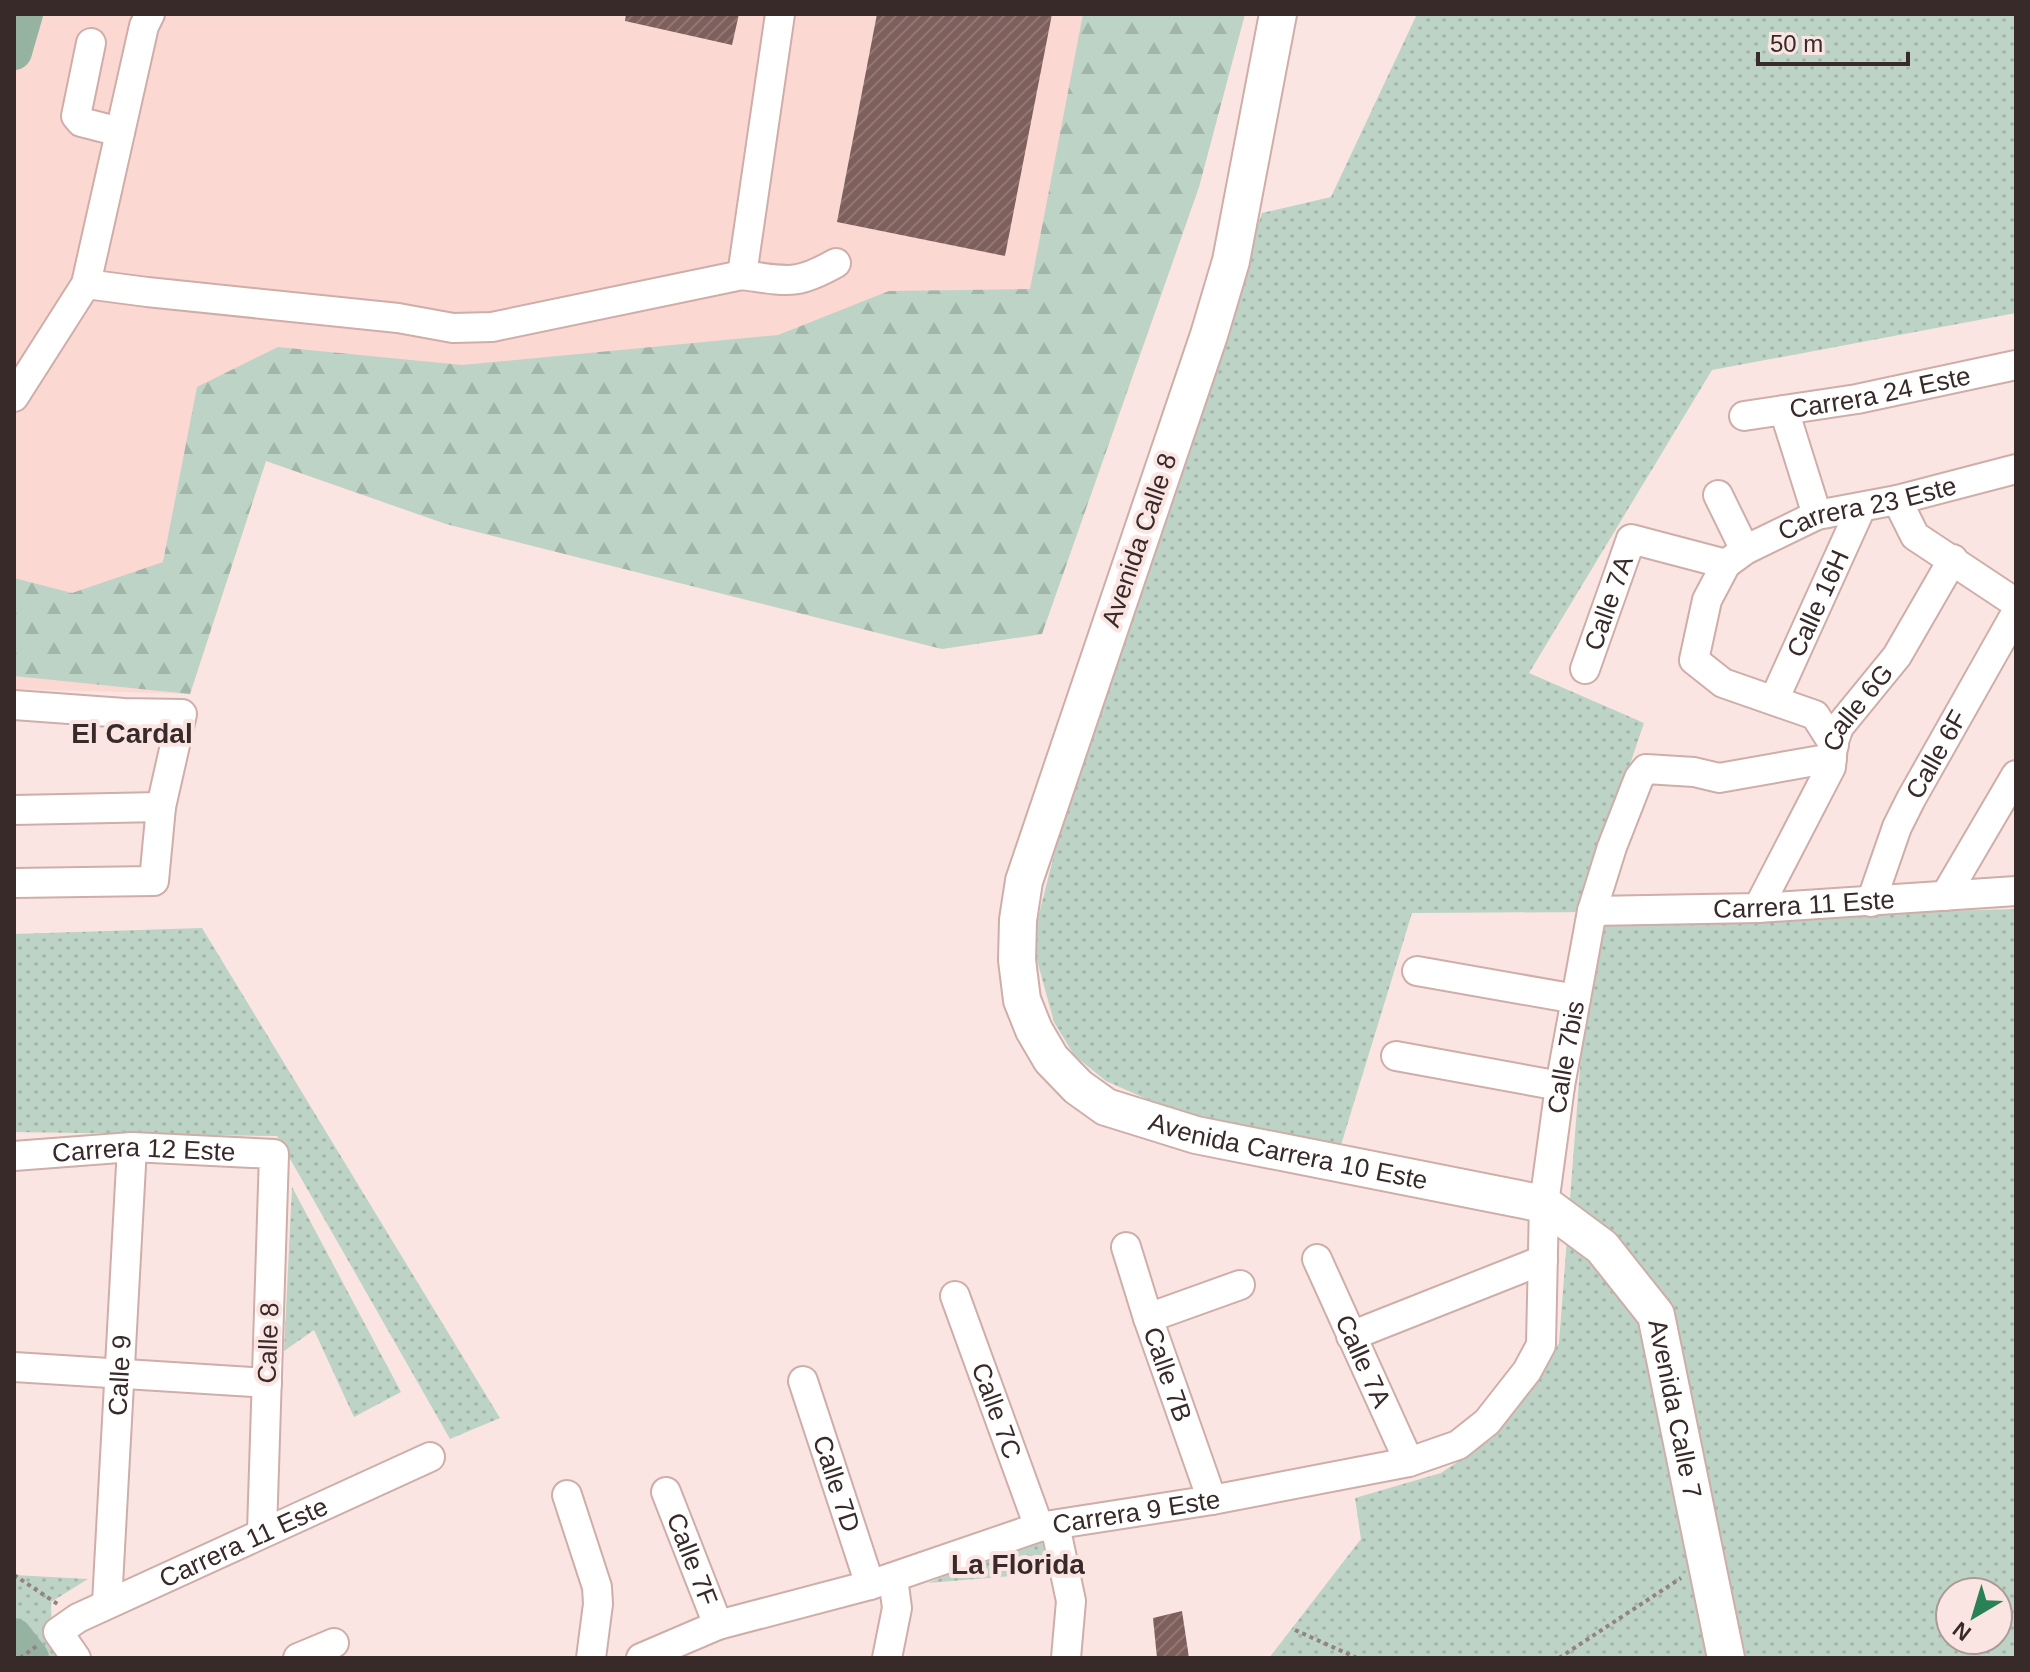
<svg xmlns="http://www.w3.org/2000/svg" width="2030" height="1672" viewBox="0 0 2030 1672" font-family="Arial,sans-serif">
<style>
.built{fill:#fcd8d3}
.grass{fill:url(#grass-dots);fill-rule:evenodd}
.forest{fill:url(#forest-firs)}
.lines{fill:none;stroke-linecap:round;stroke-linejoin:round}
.river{stroke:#96b2a1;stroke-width:36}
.building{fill:url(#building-hatch)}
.minor-casing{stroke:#cfada8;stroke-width:32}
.major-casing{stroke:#cfada8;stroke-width:40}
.path{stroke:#948280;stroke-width:4;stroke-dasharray:4 4;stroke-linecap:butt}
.minor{stroke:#fff;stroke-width:28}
.major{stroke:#fff;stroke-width:36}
.labels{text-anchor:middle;stroke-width:8;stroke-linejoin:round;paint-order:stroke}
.street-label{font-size:26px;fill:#382a29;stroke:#fae5e2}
.neighbourhood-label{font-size:28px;font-weight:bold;fill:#382a29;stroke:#fae5e2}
</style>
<defs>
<pattern id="grass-dots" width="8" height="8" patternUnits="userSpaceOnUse" patternTransform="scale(2)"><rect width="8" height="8" fill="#bcd3c5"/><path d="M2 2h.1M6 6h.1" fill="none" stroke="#a2b5a9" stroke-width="1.8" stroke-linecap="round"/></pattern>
<pattern id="forest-firs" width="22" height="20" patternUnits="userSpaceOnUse" patternTransform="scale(2)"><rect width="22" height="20" fill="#bcd3c5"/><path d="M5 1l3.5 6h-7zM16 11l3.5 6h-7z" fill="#a2b5a9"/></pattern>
<pattern id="building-hatch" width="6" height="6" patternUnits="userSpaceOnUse" patternTransform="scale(2)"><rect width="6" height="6" fill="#7e5f5b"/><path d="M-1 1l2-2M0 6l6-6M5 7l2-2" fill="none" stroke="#8f7774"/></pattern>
</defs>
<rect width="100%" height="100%" fill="#fae5e2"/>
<!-- built -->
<path class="built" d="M26,14H1245L1199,187L1042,634L942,649L446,524L266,461L190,694L14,689V57Z"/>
<!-- grass -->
<g class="grass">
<path d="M1417,14H2016V313L1712,370L1529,673L1644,723L1587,891L1640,919L2016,909V1658H1269L1361,1539L1355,1498L1441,1473L1493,1438L1559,1343L1592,912L1412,913L1341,1145L1174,1111L1106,1081L1074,1055L1054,1022L1032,942L1088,720L1262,213L1331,197ZM1950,1592H1998V1640H1950Z"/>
<path d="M202,928L500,1418L450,1439L277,1136L14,1132V934Z"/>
<path d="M292,1187L401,1392L354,1417L314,1330L284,1351Z"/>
<path d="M1041,1538L1050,1573L928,1583Z"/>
<path d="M14,1575L88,1579L51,1602L52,1649L58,1658L14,1656Z"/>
</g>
<!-- forest -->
<path class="forest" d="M1083,14H1245L1199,187L1042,634L942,649L446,524L266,461L190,694L14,676V578L72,593L163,562L197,387L278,347L462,365L778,335L889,291L1030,289Z"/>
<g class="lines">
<!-- river -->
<g class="river">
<path d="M14,52L25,14"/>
<path d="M14,1636L31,1658"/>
</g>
</g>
<!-- building -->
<g class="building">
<path d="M626,14H739L732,45L625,21Z"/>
<path d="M877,14H1052L1005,256L837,222Z"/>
<path d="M1182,1611L1189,1658H1157L1153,1618Z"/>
</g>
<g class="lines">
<defs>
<g id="minor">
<path d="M150,14L144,26L86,284L147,292L398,318L453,328L492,327L742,275L780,14"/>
<path d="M91,43L76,116L81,122L120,132"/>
<path d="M742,275C788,281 795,286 836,263"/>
<path d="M14,397L86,284"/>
<path d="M1784,410L1817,515"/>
<path id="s1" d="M1744,416L1857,399L2016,365"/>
<path d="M1718,495L1745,550"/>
<path d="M1897,500L1915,536L2016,603"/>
<path id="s2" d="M1585,669L1631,539L1726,564"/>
<path id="s3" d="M1774,700L1861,508"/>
<path d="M14,705L124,713L182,714L161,807L154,881L14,883"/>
<path id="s4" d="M1834,745L1815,715L1723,683L1694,660L1707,600L1726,564L1745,550L1817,515L1897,500L2016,469"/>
<path d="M14,810L161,807"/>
<path d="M1945,896L2016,775"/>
<path id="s5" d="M1871,902L1897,827L1911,799L2016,613"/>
<path id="s6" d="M1758,908L1831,767L1833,744L1839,727L1897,656L1953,559"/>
<path id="s7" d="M1592,911L1758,908L2016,891"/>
<path d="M1417,971L1576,999"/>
<path d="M1396,1056L1560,1086"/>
<path id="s8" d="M14,1156L132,1147L274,1154L262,1532"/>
<path id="s9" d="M1126,1247L1148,1318L1212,1500"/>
<path id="s10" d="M1317,1259L1409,1462"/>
<path id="s11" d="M955,1296L1039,1527"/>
<path d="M1148,1318L1240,1285"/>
<path d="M1351,1336L1543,1260"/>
<path d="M14,1367L267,1383"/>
<path id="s12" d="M803,1381L870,1585"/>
<path id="s13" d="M666,1492L718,1625"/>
<path d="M567,1495L597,1587L598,1604L591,1658"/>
<path d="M1055,1525L1071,1601L1066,1658"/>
<path id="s14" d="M107,1603L132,1147"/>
<path id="s15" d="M76,1658L58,1632L78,1618L430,1457"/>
<path d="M298,1658L334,1643"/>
<path id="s16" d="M641,1658L718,1625L870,1585L1039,1527L1212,1500L1409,1462L1458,1445L1487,1422L1527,1371L1541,1345L1544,1204L1560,1086L1592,911L1612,847L1639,778L1646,769L1694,772L1719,778L1832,758"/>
<path d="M887,1658L897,1608L893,1578"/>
</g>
<g id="major">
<path id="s17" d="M1278,14L1231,261L1209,335L1024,881L1018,920L1017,960L1022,1000L1034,1030L1051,1059L1078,1087L1106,1107L1196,1135L1544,1204L1602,1247L1656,1315L1726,1658"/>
</g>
</defs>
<!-- minor casing -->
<use href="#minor" class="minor-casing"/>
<!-- major casing -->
<use href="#major" class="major-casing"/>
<!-- path -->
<g class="path">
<path d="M14,1575L59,1605"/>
<path d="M1295,1630L1357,1658"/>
<path d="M20,1658L38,1645"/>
<path d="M1559,1658L1681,1578"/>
</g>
<!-- minor -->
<use href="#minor" class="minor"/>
<!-- major -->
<use href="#major" class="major"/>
</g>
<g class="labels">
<!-- street labels -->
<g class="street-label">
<text dy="9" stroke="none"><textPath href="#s1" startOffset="138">Carrera 24 Este</textPath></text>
<text dy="9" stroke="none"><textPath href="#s4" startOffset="426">Carrera 23 Este</textPath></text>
<text transform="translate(1139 540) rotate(-71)" y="9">Avenida Calle 8</text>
<text dy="9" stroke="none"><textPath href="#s2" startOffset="70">Calle 7A</textPath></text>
<text dy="9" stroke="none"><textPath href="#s3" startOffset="106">Calle 16H</textPath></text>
<text dy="9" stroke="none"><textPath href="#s6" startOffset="226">Calle 6G</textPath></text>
<text dy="9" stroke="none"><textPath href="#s5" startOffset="162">Calle 6F</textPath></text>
<text dy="9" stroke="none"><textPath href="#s7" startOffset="212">Carrera 11 Este</textPath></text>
<text dy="9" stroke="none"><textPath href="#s16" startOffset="1268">Calle 7bis</textPath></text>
<text dy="9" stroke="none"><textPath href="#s17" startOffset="1352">Avenida Carrera 10 Este</textPath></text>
<text dy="9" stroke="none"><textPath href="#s8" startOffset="130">Carrera 12 Este</textPath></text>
<text transform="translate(268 1343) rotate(-88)" y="9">Calle 8</text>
<text dy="9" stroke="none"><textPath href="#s10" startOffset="112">Calle 7A</textPath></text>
<text dy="9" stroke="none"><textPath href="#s9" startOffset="134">Calle 7B</textPath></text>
<text dy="9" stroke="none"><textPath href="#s14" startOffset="228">Calle 9</textPath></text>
<text dy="9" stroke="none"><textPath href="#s17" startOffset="1868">Avenida Calle 7</textPath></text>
<text dy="9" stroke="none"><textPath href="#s11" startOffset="122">Calle 7C</textPath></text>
<text dy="9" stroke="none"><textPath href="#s12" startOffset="108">Calle 7D</textPath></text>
<text dy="9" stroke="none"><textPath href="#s16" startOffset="518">Carrera 9 Este</textPath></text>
<text dy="9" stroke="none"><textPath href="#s15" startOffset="238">Carrera 11 Este</textPath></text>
<text dy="9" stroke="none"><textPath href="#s13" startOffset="72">Calle 7F</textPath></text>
</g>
<!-- neighbourhood labels -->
<g class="neighbourhood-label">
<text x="132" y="743">El Cardal</text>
<text x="1018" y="1574">La Florida</text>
</g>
</g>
<!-- border -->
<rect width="2030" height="1672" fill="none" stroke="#382a29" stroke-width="32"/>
<!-- north arrow -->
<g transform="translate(1974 1616) rotate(218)"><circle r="38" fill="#fae5e2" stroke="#ac9a98" stroke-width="2"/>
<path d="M0-6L14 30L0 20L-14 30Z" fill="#298156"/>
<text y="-12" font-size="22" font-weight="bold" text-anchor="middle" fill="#382a29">N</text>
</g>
<!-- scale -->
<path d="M1758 52v12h150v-12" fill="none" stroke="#382a29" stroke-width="4"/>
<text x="1770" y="52" font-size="24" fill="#382a29" stroke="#fae5e2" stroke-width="6" paint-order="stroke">50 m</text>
</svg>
